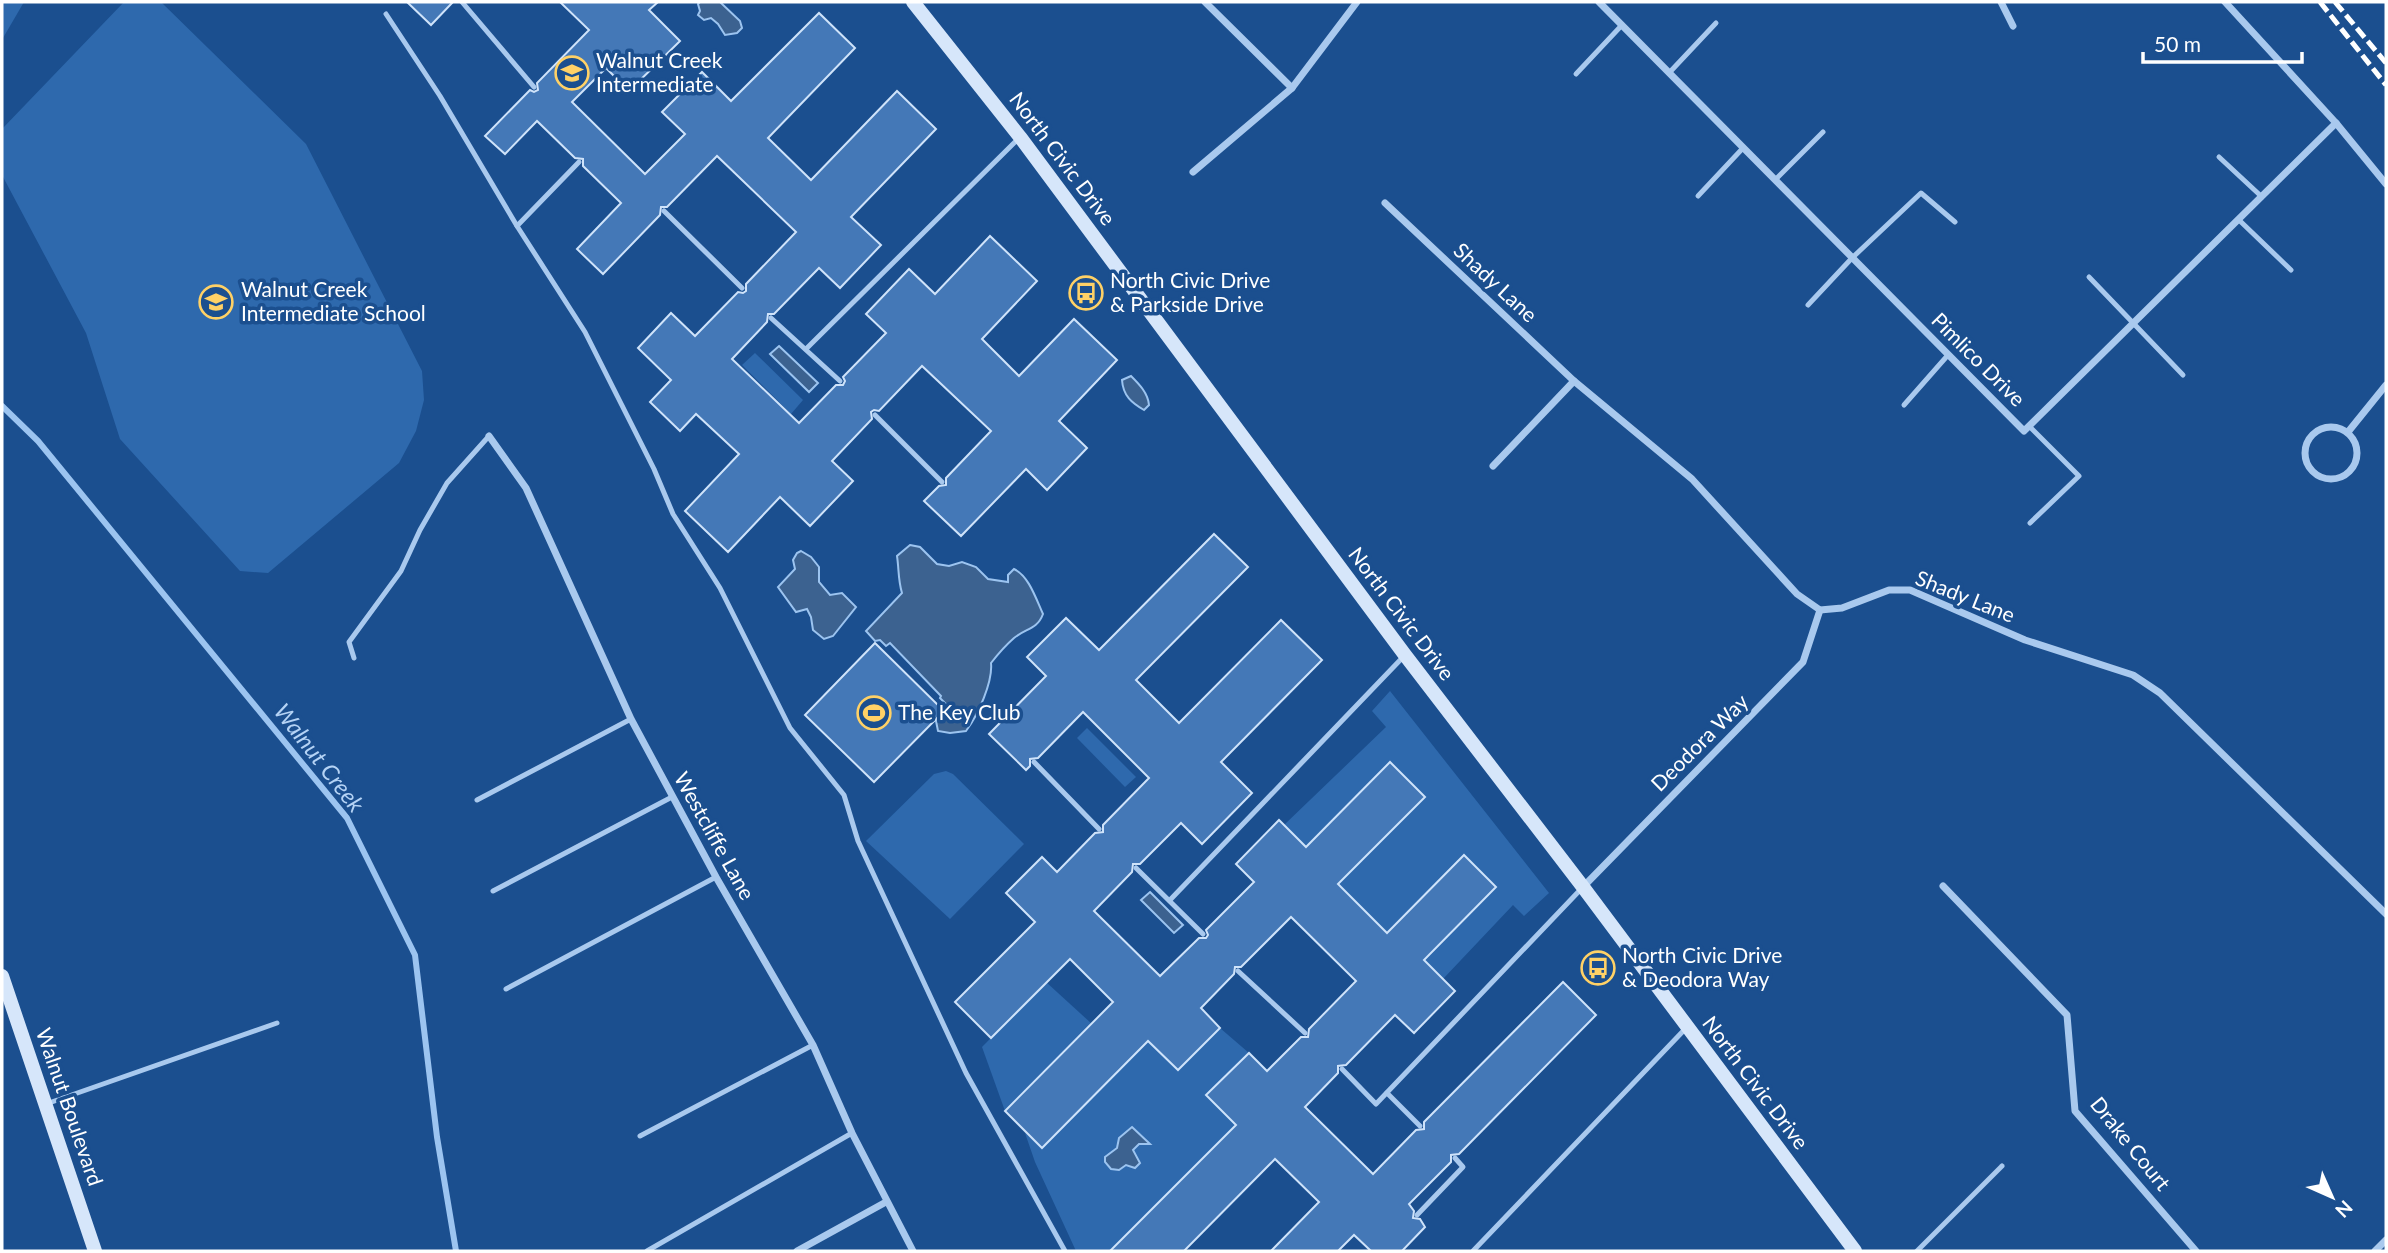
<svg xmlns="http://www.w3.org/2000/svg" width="2388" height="1253" viewBox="0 0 2388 1253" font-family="Lato,sans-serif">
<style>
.green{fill:#2e69ad}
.water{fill:#3c6290;stroke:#9cc4f0;stroke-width:2}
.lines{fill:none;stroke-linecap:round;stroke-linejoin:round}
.stream{stroke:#9cc4f0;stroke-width:6}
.building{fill:#4478b7;stroke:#cfe3fa;stroke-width:2}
.lane{stroke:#a9c9ee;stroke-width:5}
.street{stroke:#a9c9ee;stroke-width:7}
.secondary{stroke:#d6e6fa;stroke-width:14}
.rail{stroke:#fff;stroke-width:5;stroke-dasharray:12 5;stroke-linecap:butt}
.labels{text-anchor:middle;stroke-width:7;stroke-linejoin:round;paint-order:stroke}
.poi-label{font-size:21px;fill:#fff;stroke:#1b4f8f;text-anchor:start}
.street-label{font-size:21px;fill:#fff;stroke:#1b4f8f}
.water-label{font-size:23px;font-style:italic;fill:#b5d3f5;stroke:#1b4f8f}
</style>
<rect width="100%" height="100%" fill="#1b4f8f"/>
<!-- green -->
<g class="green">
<path d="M2,2H24L3,38L2,37Z"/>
<path d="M124,2H161L306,144L422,371L424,400L416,431L399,463L268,573L240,571L120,439L86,333L2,175V129Z"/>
<path d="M755,353L803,400L791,414L742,365Z"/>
<path d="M1390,691L1549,893L1524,916L1513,905L1443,979L1424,960L1496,887L1464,855L1387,932L1338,884L1424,797L1306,847L1284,825L1386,727L1372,711Z"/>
<path d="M1087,728L1136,777L1125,787L1077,738Z"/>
<path d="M946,771L953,774L1024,844L950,919L866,841L934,774Z"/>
<path d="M1046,982L1092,1024L1005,1111L982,1047Z"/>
<path d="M1220,1028L1249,1053L1207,1095L1236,1125L1110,1251H1076L1035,1162L1025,1133L1042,1147L1148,1041L1178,1070Z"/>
</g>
<!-- water -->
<g class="water">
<path d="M700,2H720L740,21L742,28L737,33L725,35L718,24L711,18L704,20L698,15L700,11L698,4Z"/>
<path d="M779,346L818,383L809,392L770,354Z"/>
<path d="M1131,376C1139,384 1148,393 1149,405L1144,410C1132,403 1123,396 1122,380Z"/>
<path d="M910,545L920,547L937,564L949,566L962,562L976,567L988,579L1008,582V575L1014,569C1029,576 1036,599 1043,614C1037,630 1026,628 1014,638C1006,645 998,654 991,663C993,682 978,715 966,731L950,733L938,731L936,721L945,711L944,709L947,705L940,698L941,696L890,643L886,646L880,640L875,641L866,631L902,593C898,580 899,569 897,556Z"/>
<path d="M801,551L811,557L819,567V582L830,595L842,593L856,607L833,636L824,639L813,630L811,617L807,609L796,612L778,587L795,569L793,560L797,553Z"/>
<path d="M1150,892L1183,925L1174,933L1141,900Z"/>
<path d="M1132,1127L1150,1144H1139L1133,1150L1140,1163L1135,1168L1126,1165L1119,1170L1111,1169L1105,1162V1157L1117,1148L1119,1138Z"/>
</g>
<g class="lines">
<!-- stream -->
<path class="stream" d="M2,406L38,441L347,818L415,955L437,1137L456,1251"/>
</g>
<!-- building -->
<g class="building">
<path d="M407,2H453L431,25Z"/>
<path d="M560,2H658L649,10L680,41L629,91L606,68L572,102L645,174L685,134L662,112L702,72L731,101L819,13L855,48L768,138L811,180L897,91L936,129L851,217L881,245L840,288L819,268L774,314H768L767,322L732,359L799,423L836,385H843L845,381L843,377L886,333L866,314L909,269L935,294L990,236L1037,281L982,339L1019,376L1074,319L1117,360L1059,421L1087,448L1047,490L1026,469L961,536L924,501L939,486L946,485V478L991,431L922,366L879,411L874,410L871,412L872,419L832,461L853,481L810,526L780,497L728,552L685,511L739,454L696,414L680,431L650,402L671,380L638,348L671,313L695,336L738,292L743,293L746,291V284L796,232L717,156L667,207H661L660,215L603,274L577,249L621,203L583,166V159L575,158L537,121L505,154L485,136L530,90L534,92L538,90L537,83L589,30Z"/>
<path d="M1214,534L1248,567L1136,680L1179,723L1281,620L1322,660L1221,762L1252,793L1202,844L1181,823L1140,864H1133L1132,872L1094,911L1160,976L1199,938H1206L1208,935L1206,930L1254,882L1236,864L1279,820L1306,847L1390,762L1425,797L1338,884L1387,933L1464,855L1496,887L1424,960L1455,991L1414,1033L1395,1015L1346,1065L1338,1066V1073L1305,1107L1373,1174L1416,1130L1424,1129V1122L1563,982L1596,1015L1459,1154L1451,1155V1162L1409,1204L1414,1211L1413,1218L1420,1219L1425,1227L1402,1251H1371L1354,1235L1338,1251H1271L1319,1202L1275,1159L1184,1251H1110L1236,1125L1206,1095L1249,1053L1267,1071L1301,1037H1308L1309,1029L1356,981L1291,917L1241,967H1235L1234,974L1201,1008L1220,1028L1178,1070L1148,1041L1042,1148L1005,1111L1113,1002L1070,959L991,1038L955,1002L1035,922L1006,893L1042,857L1057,872L1095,833L1103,832V825L1149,778L1083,712L1038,758L1030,759V766L1026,770L989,734L1046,676L1027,657L1066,618L1099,650Z"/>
<path d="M875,643L944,711L874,782L805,715Z"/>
</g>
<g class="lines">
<!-- lane -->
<g class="lane">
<path d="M462,2L534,87"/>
<path d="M386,14L440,96L517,226L585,332L654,469L673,514L720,588L790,728L844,795L858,841L966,1073L1065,1251"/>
<path d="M1669,73L1716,23"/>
<path d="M1576,74L1622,25"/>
<path d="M2219,157L2262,197"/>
<path d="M1775,180L1823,132"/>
<path d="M1698,196L1743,148"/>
<path d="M664,211L742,288"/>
<path d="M2239,220L2291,270"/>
<path d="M517,226L579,162"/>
<path d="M2089,277L2183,375"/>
<path d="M1808,305L1852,258L1921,193L1955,222"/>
<path d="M771,318L840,381"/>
<path d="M806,349L1018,139"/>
<path d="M1904,405L1948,355"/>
<path d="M875,415L942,482"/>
<path d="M2029,426L2079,476L2030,523"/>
<path d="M354,658L349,642L401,571L420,530L447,483L489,436"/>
<path d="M1034,762L1099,829"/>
<path d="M477,800L631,719"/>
<path d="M1136,868L1203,934"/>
<path d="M493,891L672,797"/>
<path d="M1170,900L1405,655"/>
<path d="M1238,971L1305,1033"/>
<path d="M506,989L716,877"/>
<path d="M1342,1069L1376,1104L1582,888"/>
<path d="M1387,1093L1420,1126"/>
<path d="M46,1104L277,1023"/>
<path d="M640,1136L813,1045"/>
<path d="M1417,1215L1463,1167L1455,1158"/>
<path d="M647,1251L852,1133"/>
<path d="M1473,1251L1687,1027"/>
<path d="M1917,1251L2002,1166"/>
</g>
<!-- street -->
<g class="street">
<path d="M1205,2L1292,88"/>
<path d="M1599,2L2024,431L2336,123"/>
<path d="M2001,2L2013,26"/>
<path d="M2225,2L2336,123L2386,184"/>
<path d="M1193,172L1292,88L1357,2"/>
<path d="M1385,203L1574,381L1692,479L1797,594L1820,610L1842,608L1889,590H1910L2025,640L2133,675L2160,693L2386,914"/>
<circle cx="2331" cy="453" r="26"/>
<path d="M2348,432L2386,385"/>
<path d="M489,436L526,488L631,719L716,877L813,1045L852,1133L913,1251"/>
<path d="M1493,466L1574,381"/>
<path d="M1943,886L2067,1015L2075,1111L2196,1251"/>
<path d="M1583,887L1803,662L1820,610"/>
<path d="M797,1251L886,1202"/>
<path d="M2375,1251L2386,1240"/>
</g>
<!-- secondary -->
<g class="secondary">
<path d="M913,2L1020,137L1405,655L1583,887L1855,1251"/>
<path d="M2,976L95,1251"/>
</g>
<!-- rail -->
<g class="rail">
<path d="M2320,2L2386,85"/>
<path d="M2335,2L2386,63"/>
</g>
</g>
<!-- icons -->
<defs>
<symbol id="school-ring" viewBox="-11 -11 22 22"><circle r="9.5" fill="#1b4f8f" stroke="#ffd166" stroke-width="1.5"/><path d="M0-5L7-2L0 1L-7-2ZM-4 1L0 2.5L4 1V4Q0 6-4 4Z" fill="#ffd166"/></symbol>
<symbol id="bus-ring" viewBox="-11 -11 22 22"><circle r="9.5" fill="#1b4f8f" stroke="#ffd166" stroke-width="1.5"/><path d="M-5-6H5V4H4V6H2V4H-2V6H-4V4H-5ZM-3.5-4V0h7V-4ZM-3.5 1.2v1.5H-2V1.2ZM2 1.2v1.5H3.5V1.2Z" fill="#ffd166"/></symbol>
<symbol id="stadium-ring" viewBox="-11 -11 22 22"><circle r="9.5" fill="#1b4f8f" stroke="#ffd166" stroke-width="1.5"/><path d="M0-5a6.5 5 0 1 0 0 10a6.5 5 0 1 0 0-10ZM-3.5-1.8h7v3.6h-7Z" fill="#ffd166"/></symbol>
</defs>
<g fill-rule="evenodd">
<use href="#school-ring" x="553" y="54" width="38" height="38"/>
<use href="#bus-ring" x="1067" y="274" width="38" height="38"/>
<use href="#school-ring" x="197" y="283" width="38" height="38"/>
<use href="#stadium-ring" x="855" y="694" width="38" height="38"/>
<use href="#bus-ring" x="1579" y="949" width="38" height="38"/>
</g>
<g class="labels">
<!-- poi labels -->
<g class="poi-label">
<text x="596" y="68">Walnut Creek<tspan x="596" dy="24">Intermediate</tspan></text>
<text x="1110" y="288">North Civic Drive<tspan x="1110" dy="24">&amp; Parkside Drive</tspan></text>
<text x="241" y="297">Walnut Creek<tspan x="241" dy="24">Intermediate School</tspan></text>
<text x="898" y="720">The Key Club</text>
<text x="1622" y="963">North Civic Drive<tspan x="1622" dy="24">&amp; Deodora Way</tspan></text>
</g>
<!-- street labels -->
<g class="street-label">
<text transform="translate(1062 159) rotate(53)" y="7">North Civic Drive</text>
<text transform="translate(1495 283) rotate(43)" y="7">Shady Lane</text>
<text transform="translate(1978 360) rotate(45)" y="7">Pimlico Drive</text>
<text transform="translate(1965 597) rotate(22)" y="7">Shady Lane</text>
<text transform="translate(1401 614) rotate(53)" y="7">North Civic Drive</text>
<text transform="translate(1700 743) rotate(-45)" y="7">Deodora Way</text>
<text transform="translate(714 836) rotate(61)" y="7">Westcliffe Lane</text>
<text transform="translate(1755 1083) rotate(53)" y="7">North Civic Drive</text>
<text transform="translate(69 1107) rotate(71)" y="7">Walnut Boulevard</text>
<text transform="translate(2130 1144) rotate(51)" y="7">Drake Court</text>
</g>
<!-- water labels -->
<g class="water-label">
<text transform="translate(319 758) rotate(52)" y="8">Walnut Creek</text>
</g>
</g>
<!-- border -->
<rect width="2388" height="1253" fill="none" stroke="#ffffff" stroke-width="7"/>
<!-- north arrow -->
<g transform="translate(2332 1197) rotate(135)" stroke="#1b4f8f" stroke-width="5" paint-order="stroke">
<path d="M0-5L12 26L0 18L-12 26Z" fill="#ffffff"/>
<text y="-10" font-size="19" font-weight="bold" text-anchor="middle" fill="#ffffff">N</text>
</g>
<!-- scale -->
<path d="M2143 52v10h159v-10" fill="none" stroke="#ffffff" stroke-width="3.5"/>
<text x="2154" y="52" font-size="21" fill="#ffffff" stroke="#1b4f8f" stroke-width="5" paint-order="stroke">50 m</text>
</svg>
